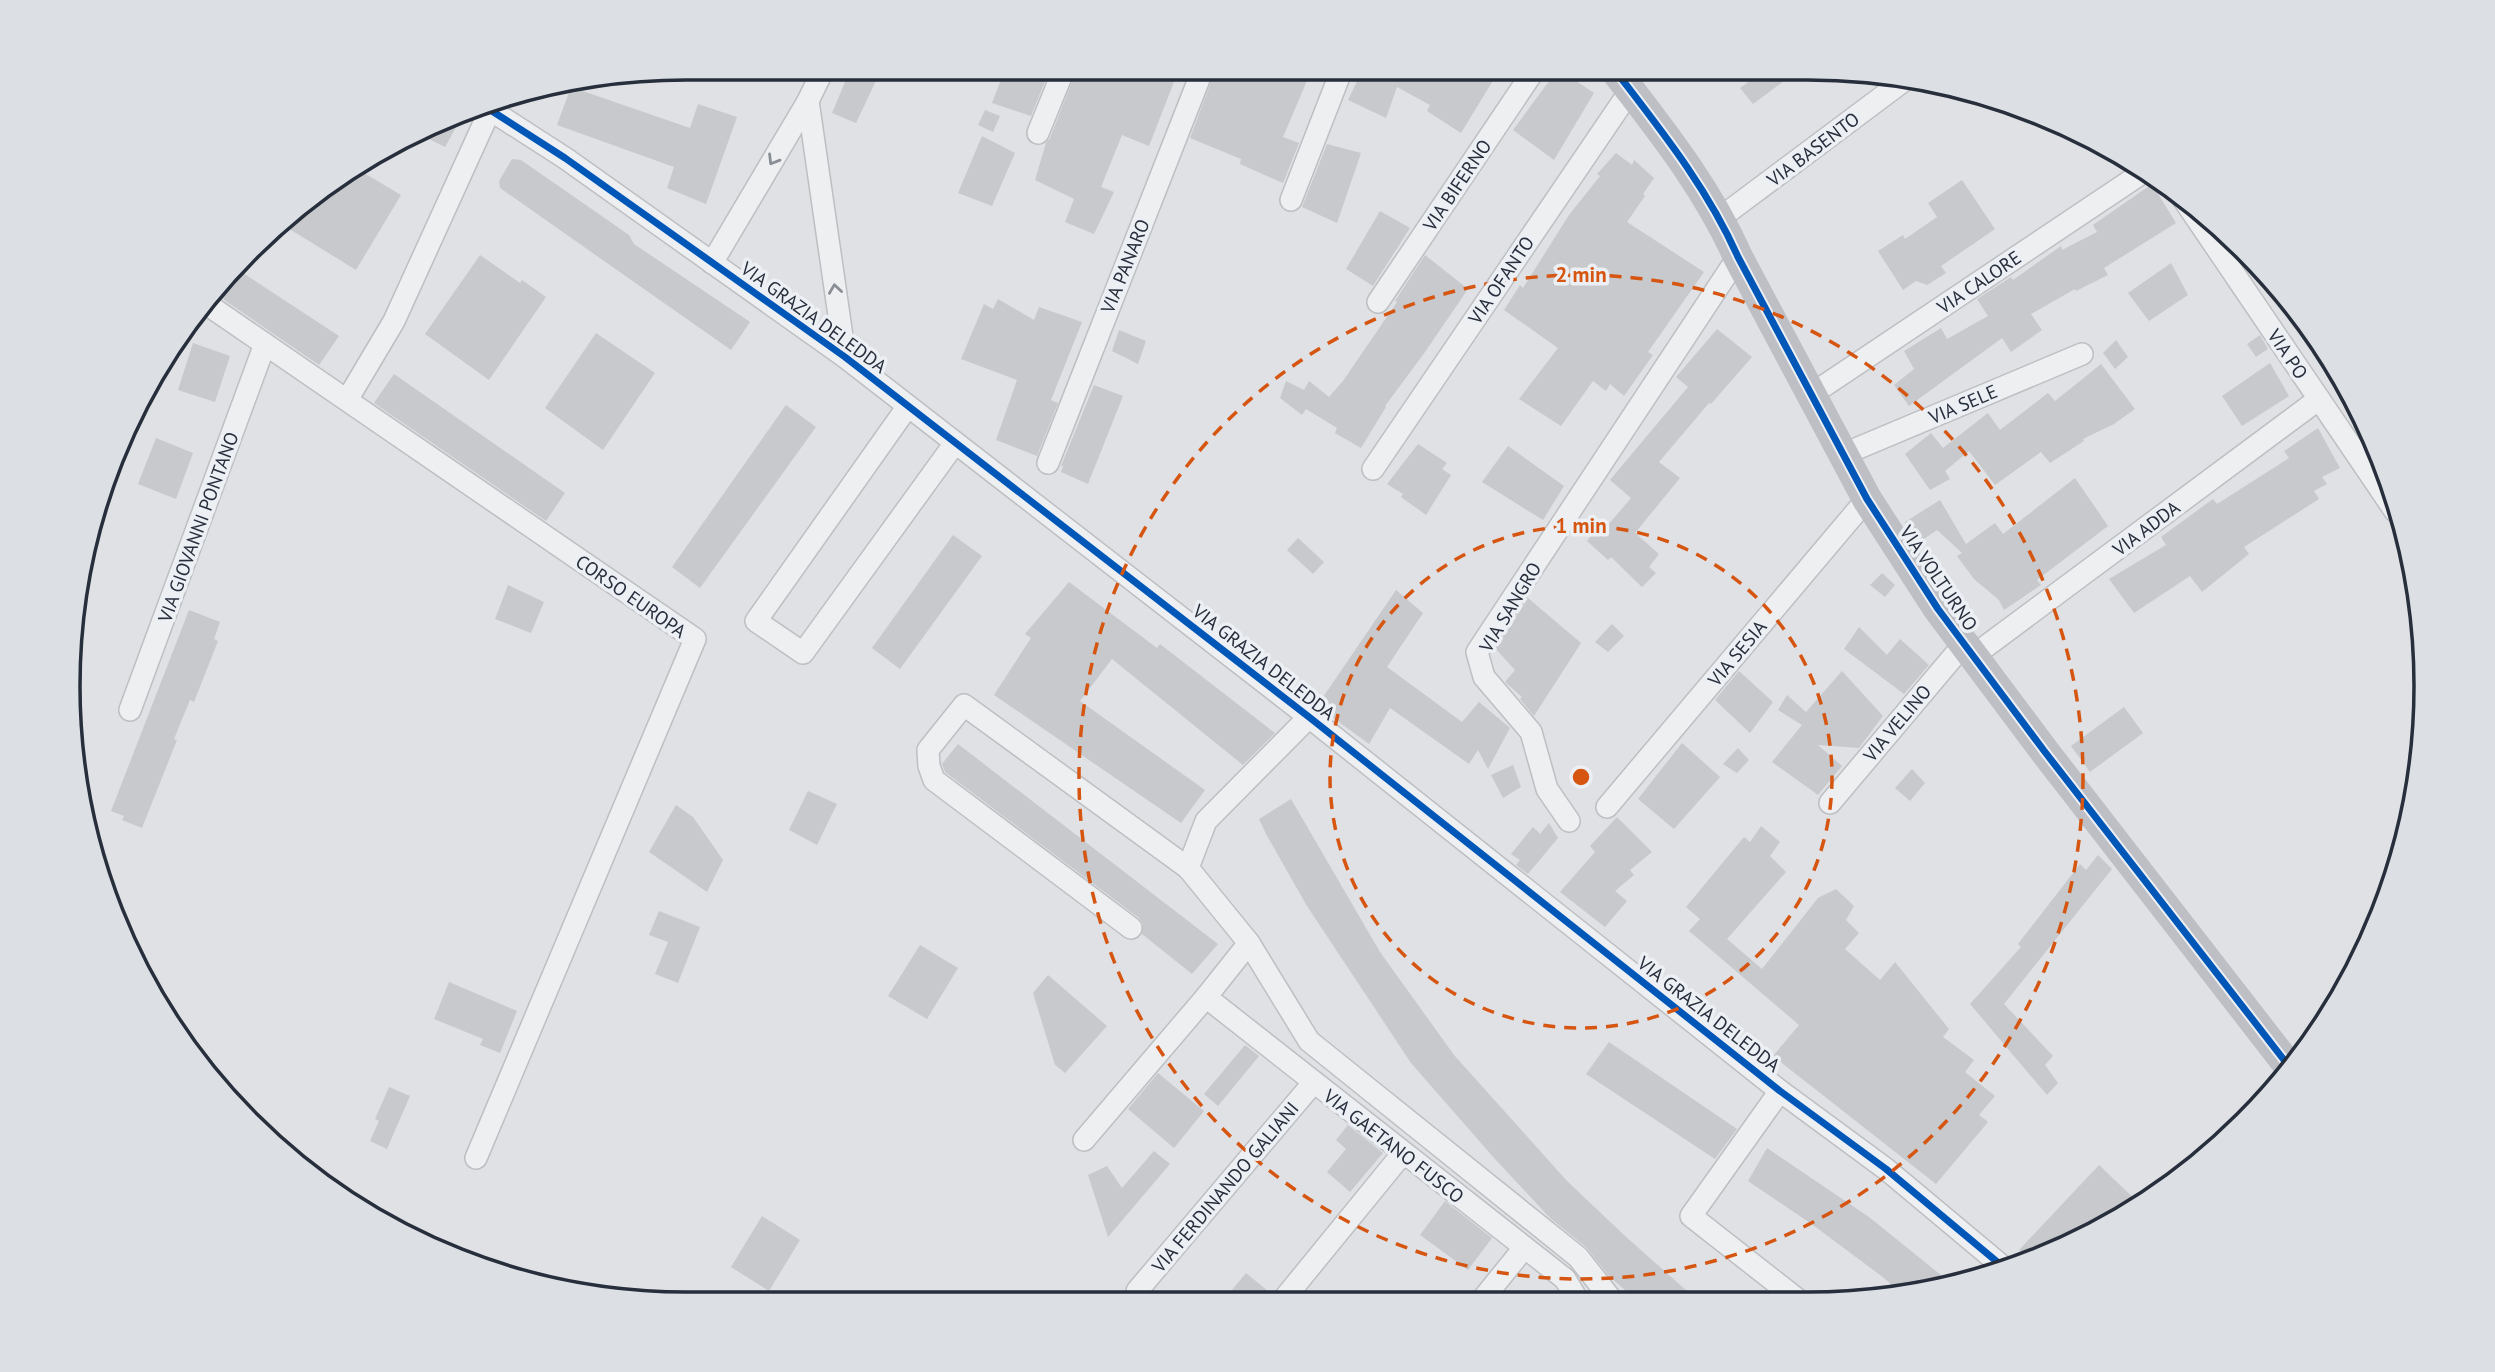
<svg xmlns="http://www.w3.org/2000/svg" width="2495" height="1372" viewBox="0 0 2495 1372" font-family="'PT Sans',sans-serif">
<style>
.building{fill:#c7c9cc}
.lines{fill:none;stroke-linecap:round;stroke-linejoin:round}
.street-casing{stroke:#bdbfc2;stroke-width:24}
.street{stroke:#eeeff1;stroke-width:21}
.secondary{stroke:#bdbfc4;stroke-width:30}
.cycleway-casing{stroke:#eceff4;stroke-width:11}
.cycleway{stroke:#0057b8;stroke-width:7}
.oneway{stroke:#8a8e96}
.ring{fill:none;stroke:#d55511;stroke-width:3.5;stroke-dasharray:12 9}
.labels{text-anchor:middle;stroke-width:7;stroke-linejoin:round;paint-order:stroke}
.street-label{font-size:19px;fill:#272e3c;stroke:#eceff4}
.rim{fill:none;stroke:#272e3c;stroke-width:3.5}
.centre{fill:#d55511;stroke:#eceff4;stroke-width:3.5}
.ring-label{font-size:21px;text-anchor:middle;font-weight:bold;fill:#d55511;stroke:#eceff4;stroke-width:7;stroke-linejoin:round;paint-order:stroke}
</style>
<rect width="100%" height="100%" fill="#dfe1e4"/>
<!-- building -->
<g class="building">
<path d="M851,68H882L856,123L832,113Z"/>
<path d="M1005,69H1050L1031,116L992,103Z"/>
<path d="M1077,69H1098L1129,81L1134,69H1179L1149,146L1122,135L1101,187L1114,192L1094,234L1065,222L1074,199L1035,180L1046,143L1050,138Z"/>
<path d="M1216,69H1312L1283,137L1299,143L1283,183L1240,164L1241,159L1190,138Z"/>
<path d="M1363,69H1500L1461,133L1427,111L1430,105L1397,87L1386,118L1348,100Z"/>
<path d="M1558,69L1594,93L1554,160L1513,130Z"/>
<path d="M1766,69H1800L1753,104L1740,88Z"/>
<path d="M571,87L690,128L698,104L737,117L706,204L667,188L674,167L557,125Z"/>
<path d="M985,110L1000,116L993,132L978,125Z"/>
<path d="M464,113L445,147L423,136L435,129Z"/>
<path d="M982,136L1015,153L992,206L958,193Z"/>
<path d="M1327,144L1361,153L1337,223L1302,207Z"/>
<path d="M1616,153L1632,165L1634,160L1654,178L1643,194L1645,196L1627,222L1704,272L1648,352L1653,355L1624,396L1610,384L1606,391L1593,381L1561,426L1519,399L1558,348L1504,310L1520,285L1523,288L1569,215L1600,176L1597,174Z"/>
<path d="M512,159L521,160L629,235L634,244L750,322L731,350L500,188L499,181Z"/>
<path d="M359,170L401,195L356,270L283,225L310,196Z"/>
<path d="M1962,180L1995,229L1941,266L1946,273L1927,285L1916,281L1903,290L1878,251L1903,235L1905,239L1937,217L1928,203Z"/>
<path d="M2152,184L2176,223L2104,268L2108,275L2076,291L2075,289L2031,314L2042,330L2011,352L2002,338L1909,406L1894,385L1914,369L1904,351L1941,328L1947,339L1988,316L1977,299L2011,277L2013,280L2061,246L2062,250L2097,232L2093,225Z"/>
<path d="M1380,211L1410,228L1373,286L1346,269Z"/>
<path d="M480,255L520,283L522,280L546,297L489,380L425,334Z"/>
<path d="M1425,255L1468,289L1425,352L1385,406L1386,407L1361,448L1335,433L1337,428L1306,409L1302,415L1280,398L1286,381L1304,390L1309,381L1329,397L1343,381L1397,302L1395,301Z"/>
<path d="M2171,263L2188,295L2149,321L2128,293Z"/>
<path d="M240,271L339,336L319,365L217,295Z"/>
<path d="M998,299L1034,320L1039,307L1082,322L1051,400L1058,403L1037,456L996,440L1017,380L961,359L984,304L993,309Z"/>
<path d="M1717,329L1752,357L1711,404L1709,403L1659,462L1680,478L1635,533L1659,554L1649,567L1656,573L1642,587L1611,557L1608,560L1587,541L1597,528L1602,532L1631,498L1610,480L1688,387L1676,377Z"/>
<path d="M1119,330L1146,341L1138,364L1112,351Z"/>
<path d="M596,333L655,373L603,450L545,408Z"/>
<path d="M2260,335L2268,349L2256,357L2247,344Z"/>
<path d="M2116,340L2128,357L2115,369L2103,353Z"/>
<path d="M193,343L230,356L215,402L178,390Z"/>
<path d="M2270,363L2289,396L2242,426L2222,396Z"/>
<path d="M2101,364L2135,409L2114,424L2083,439L2084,441L2050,463L2041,452L1995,485L1969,451L1945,471L1950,479L1930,490L1905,454L1931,433L1943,448L1988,413L2000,430L2048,393L2055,401Z"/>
<path d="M394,374L565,493L546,521L374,403Z"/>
<path d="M1094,385L1123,396L1088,484L1061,472L1063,466H1061Z"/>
<path d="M786,405L816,427L700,588L672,567Z"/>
<path d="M2318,428L2340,468L2322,477L2327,484L2314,491L2319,499L2244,547L2249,554L2202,592L2190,576L2134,613L2109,579L2166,545L2161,537L2213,499L2217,504L2289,458L2284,451Z"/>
<path d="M156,438L193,453L176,499L138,484Z"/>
<path d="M1418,444L1447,463L1442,469L1451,475L1426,515L1401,497L1403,494L1387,484Z"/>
<path d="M1508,446L1564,486L1543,520L1482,482Z"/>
<path d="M2075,478L2108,526L2037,580L2041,585L2004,610L1999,600L1974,579L1957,556L1962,553L1937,530L1918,543L1905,522L1940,500L1966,544L1995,523L2003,534Z"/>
<path d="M953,535L982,556L900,669L872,648Z"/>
<path d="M1298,538L1324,562L1313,574L1287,550Z"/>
<path d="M1882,573L1895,585L1885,597L1870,585Z"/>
<path d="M1069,582L1157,648L1160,644L1275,733L1243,765L1112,659L1080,701L1205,790L1181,823L994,695L1031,638L1025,634Z"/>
<path d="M508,585L544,602L531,633L495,619Z"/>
<path d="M1396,590L1423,613L1387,667L1462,722L1479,702L1510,728L1488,769L1478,750L1469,764L1390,708L1369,744L1317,706Z"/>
<path d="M1528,598L1581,643L1534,716L1520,699L1522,697L1505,682L1515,670L1495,648Z"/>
<path d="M189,610L220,622L214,639L218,641L194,702L190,700L174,739L177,740L142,828L122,820L124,816L111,811Z"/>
<path d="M1612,624L1624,636L1608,652L1595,642Z"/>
<path d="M1859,627L1887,655L1900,639L1929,665L1904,694L1844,649Z"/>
<path d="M1739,671L1773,702L1750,733L1715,700Z"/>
<path d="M1842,671L1883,716L1859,748L1818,745L1842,766L1818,795L1772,762L1802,725L1778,710L1787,695L1806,712Z"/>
<path d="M2124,707L2143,733L2090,772L2071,746Z"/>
<path d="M1682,743L1720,777L1674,829L1638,799Z"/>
<path d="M958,744L1218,944L1192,974L1142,934L1143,924L1139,918L945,772L942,764Z"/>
<path d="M1738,748L1749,760L1737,773L1723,764Z"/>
<path d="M1513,765L1521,787L1503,798L1491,775Z"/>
<path d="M1912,769L1925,783L1910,801L1895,788Z"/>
<path d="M808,791L837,804L817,845L789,830Z"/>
<path d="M1291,799L1380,952L1454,1055L1567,1181L1624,1235L1696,1299H1635L1609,1276L1586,1247L1550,1218L1495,1159L1411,1063L1307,906L1266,834L1259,819Z"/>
<path d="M676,805L693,817L723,860L707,892L649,852Z"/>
<path d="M1617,817L1652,852L1630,870L1634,875L1615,891L1627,901L1605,927L1560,892L1595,852L1590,846Z"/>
<path d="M1549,823L1558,838L1528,874L1516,865L1520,860L1511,854L1533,827L1540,834Z"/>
<path d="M1761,826L1780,842L1770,856L1786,872L1727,939L1762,969L1818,898L1836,889L1854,906L1846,920L1859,933L1845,949L1880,980L1895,962L1949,1029L1943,1037L1974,1060L1965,1072L1995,1096L1979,1115L1988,1122L1936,1184L1773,1056L1799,1025L1689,931L1700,919L1686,907L1744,837L1750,842Z"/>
<path d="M2098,855L2112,869L2004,1004L2053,1056L2045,1065L2058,1083L2047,1095L1970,1004L2021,947L2018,944L2080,864L2086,870Z"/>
<path d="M659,911L700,927L678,983L655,974L668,942L649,935Z"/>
<path d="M920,945L958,968L927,1019L888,996Z"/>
<path d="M1048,975L1107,1026L1065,1073L1055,1065L1033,993Z"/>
<path d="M449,982L517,1011L500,1053L480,1045L483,1039L434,1019Z"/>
<path d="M1609,1042L1737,1129L1715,1159L1586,1074Z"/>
<path d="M1245,1045L1259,1056L1218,1106L1204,1094Z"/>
<path d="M1158,1073L1204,1111L1174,1148L1128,1109Z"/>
<path d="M389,1087L410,1096L387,1149L370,1141L379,1121L375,1119Z"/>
<path d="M1348,1125L1383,1153L1350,1192L1327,1172L1346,1149L1336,1140Z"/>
<path d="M1767,1148L1869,1217L1952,1284L1903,1295L1884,1278L1813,1225L1748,1181Z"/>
<path d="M1154,1151L1170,1164L1108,1237L1088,1175L1107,1166L1122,1188Z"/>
<path d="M2099,1165L2141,1205L2031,1259L2019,1250Z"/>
<path d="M1445,1201L1492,1238L1468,1270L1420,1235Z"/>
<path d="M762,1216L800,1240L769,1291L731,1267Z"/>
<path d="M1246,1273L1268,1291L1260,1300L1223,1301Z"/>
</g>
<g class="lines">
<defs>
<g id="street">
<path d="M808,101L845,357"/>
<path d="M481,104L565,158L845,357L1309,717L1780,1091L1886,1169L2008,1271"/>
<path d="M1038,133L1064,69"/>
<path d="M2182,197L2395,511"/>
<path d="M1291,200L1342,69"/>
<path d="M1720,218L1906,79"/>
<path d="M712,263L808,101L824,68"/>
<path d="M1378,302L1535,69"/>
<path d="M208,305L695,639L476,1158"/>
<path d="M1812,394L2145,171"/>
<path d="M347,400L394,321L490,110"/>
<path d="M908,406L756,621L803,653L955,443"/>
<path d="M1844,454L2082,354"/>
<path d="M1048,463L1203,69"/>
<path d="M1373,469L1630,91"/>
<path d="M1973,656L2319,399"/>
<path d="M130,710L265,344"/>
<path d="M1830,803L1964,644"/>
<path d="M1607,807L1867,499"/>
<path d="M1569,821L1547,789L1531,732L1484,677L1477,652L1738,257"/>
<path d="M1131,928L934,780L929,766L928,750L964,705L1188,868"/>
<path d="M1249,943L1309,1041L1578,1257L1611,1299"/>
<path d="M1206,997L1565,1279L1577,1299"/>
<path d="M1780,1091L1691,1216L1797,1299"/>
<path d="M1084,1140L1206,997L1249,943L1188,868L1206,821L1309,717"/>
<path d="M1137,1291L1314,1082"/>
<path d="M1283,1300L1403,1153"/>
<path d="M1482,1300L1524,1248"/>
</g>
</defs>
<!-- street casing -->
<use href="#street" class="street-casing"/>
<!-- street -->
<use href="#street" class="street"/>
<!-- secondary -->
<path class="secondary" d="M1614,69C1660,129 1707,187 1738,257L1867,499L1938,609L2045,752L2291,1069"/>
<defs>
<g id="cycleway">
<path d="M1614,69C1660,129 1707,187 1738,257L1867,499L1938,609L2045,752L2291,1069"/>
<path d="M481,104L565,158L845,357L1309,717L1780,1091L1886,1169L2008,1271"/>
</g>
</defs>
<!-- cycleway casing -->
<use href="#cycleway" class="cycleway-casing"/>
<!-- cycleway -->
<use href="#cycleway" class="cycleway"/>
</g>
<!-- one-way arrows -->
<defs><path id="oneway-chevron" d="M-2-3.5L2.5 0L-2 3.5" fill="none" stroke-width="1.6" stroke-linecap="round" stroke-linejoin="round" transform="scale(1.75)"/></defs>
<g class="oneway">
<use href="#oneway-chevron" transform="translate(773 160) rotate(121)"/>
<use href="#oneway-chevron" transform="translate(835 289) rotate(-98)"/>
</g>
<!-- distance rings -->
<g class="ring">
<circle cx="1581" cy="777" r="251"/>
<circle cx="1581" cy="777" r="502"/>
</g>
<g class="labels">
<!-- street labels -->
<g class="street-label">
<text transform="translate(1813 149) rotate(-37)" y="7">VIA BASENTO</text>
<text transform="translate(1457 185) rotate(-56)" y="7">VIA BIFERNO</text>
<text transform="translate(1125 266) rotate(-68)" y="7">VIA PANARO</text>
<text transform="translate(1501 280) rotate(-56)" y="7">VIA OFANTO</text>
<text transform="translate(1979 282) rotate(-34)" y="7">VIA CALORE</text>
<text transform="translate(814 317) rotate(36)" y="7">VIA GRAZIA DELEDDA</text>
<text transform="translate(2288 354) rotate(56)" y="7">VIA PO</text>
<text transform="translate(1963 404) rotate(-23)" y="7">VIA SELE</text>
<text transform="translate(198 527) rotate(-70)" y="7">VIA GIOVANNI PONTANO</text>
<text transform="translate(2146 528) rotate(-37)" y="7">VIA ADDA</text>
<text transform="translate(1939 578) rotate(56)" y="7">VIA VOLTURNO</text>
<text transform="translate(631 596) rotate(35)" y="7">CORSO EUROPA</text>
<text transform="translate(1510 607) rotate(-59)" y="7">VIA SANGRO</text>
<text transform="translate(1737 653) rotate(-50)" y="7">VIA SESIA</text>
<text transform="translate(1264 662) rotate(38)" y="7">VIA GRAZIA DELEDDA</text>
<text transform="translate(1897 723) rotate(-50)" y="7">VIA VELINO</text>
<text transform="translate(1709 1014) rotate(38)" y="7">VIA GRAZIA DELEDDA</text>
<text transform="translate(1394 1146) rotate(38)" y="7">VIA GAETANO FUSCO</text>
<text transform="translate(1225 1187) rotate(-50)" y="7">VIA FERDINANDO GALIANI</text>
</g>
</g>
<!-- crop -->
<path d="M0 0H2495V1372H0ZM686 80H1808A606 606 0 0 1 2414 686V686A606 606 0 0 1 1808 1292H686A606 606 0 0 1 80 686V686A606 606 0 0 1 686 80Z" fill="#dce0e5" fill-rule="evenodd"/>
<path class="rim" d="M686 80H1808A606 606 0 0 1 2414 686V686A606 606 0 0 1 1808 1292H686A606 606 0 0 1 80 686V686A606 606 0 0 1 686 80Z"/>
<circle cx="1581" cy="777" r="10" class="centre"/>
<g class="ring-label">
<text x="1581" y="282">2 min</text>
<text x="1581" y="533">1 min</text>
</g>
</svg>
